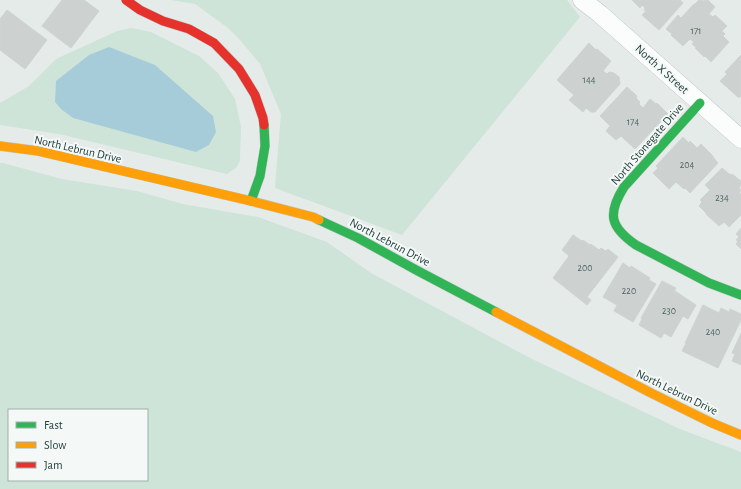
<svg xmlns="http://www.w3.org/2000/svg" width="741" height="489" viewBox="0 0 741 489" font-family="'Alegreya Sans',sans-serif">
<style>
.green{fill:#cee4d8;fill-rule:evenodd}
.water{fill:#a7ccd9}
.building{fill:#cdd2d0;stroke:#ced4d2}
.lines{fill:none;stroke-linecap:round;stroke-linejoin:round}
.street-casing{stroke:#c2c8c6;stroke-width:19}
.fast-casing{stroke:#c1c9c6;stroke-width:10}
.slow-casing{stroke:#c1c9c6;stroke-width:10}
.jam-casing{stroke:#c1c9c6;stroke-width:10}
.street{stroke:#fbfcfc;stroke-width:18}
.fast{stroke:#30b455;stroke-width:9}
.slow{stroke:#ff9f0a;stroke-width:9}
.jam{stroke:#e5322d;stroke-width:9}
.labels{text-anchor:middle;stroke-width:4;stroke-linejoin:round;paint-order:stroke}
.number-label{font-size:10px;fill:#4e6461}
.street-label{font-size:12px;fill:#233f3b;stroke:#f4f9f7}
</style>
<rect width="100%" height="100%" fill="#e5ebe9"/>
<!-- green -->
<g class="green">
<path d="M171,0H567L580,17L402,235L275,188L277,161L281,114L260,64L241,41L228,28L195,4Z"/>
<path d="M131,28L151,32L199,56L218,73L235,99L241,127L240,160L237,167L227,174L59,134L0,125V103L17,93L29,86L56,59L117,31Z"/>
<path d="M0,163H3L62,179L137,191L183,204L258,217L327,242L371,273L530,358L680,429L741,452V489H0ZM9,410H147V480H9Z"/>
</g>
<!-- water -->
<path class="water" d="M109,47L155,65L213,116L216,132L209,145L196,152L73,118L61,109L55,102L56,81L89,55Z"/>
<!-- building -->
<g class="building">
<path d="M62,0H84L99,11L71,48L42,26Z"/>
<path d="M632,0H680L683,3L659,30L642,15L646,11L644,10L645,8L642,5L640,8Z"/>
<path d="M699,0L703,1L708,0L715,7L709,14L713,17L715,15L727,26L722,31L725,34L723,36L729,42L711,62L705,56L704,57L695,48L696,47L692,44L694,42L690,39L683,46L671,35L672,34L666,29L678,15L681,18L694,4H695Z"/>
<path d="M7,10L47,40L25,69L0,50V19Z"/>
<path d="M589,43L596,50L597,49L611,61L603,71L607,74L609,72L614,73L619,77L620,84L595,112H591L586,108L583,112L569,100L574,95L557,80Z"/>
<path d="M741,55V96L739,98L720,81L727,74L725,72Z"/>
<path d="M627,87L637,96L636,98L640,102L639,104L643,108L650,99L656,104L657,103L668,114L635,149L621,136L616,140L606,131L610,126L600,116Z"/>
<path d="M683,137L689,143L690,141L697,148L701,144L713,156V157L718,163L690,193L685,188L684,189L676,182L669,189L653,173L658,168L656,166Z"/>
<path d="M722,168L728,173L731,175L732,174L741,181V185L739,188L741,190L739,193L741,194V215L729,227L724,222L719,226L706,214V213L699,206L702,202L700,200L710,190L705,185Z"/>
<path d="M741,228V249L736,244L738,241L736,240L739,237L736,234Z"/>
<path d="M573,235L582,241L583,240L590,245L591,244L599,250L601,248L606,251L608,249L618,257L587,297L591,300L587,305L553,278L569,256L562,250Z"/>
<path d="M623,263L630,268L631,266L650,278L649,280L656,284L633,322L614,311L617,305L603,297Z"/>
<path d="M662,281L676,288L673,293H674L675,291L696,305L688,319L683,316L671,337L664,333L661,338L639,325L642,319L641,318Z"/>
<path d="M703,305L719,313L721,308L729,312L730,309L741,314V320L718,368L682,351L686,343H685Z"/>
<path d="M741,333V365L732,361L735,354L732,353Z"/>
</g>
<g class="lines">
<defs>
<path id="street" d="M582,0L600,14L741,139"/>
<g id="fast">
<path d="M700,103L624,187C607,214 610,227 636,245L709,283L741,295"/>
<path d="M251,201L260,176L265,146L264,125"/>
<path d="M319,220L358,238L418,271L496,312"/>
</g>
<g id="slow">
<path d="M0,146L38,151L251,201L313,217L319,220"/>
<path d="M496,312L651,393L712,423L741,435"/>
</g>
<path id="jam" d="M126,0L140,10L163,21L189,29L214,43L239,69L255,95L263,118L264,125"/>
</defs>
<!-- street casing -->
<use href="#street" class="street-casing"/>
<!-- fast casing -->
<use href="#fast" class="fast-casing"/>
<!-- slow casing -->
<use href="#slow" class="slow-casing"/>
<!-- jam casing -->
<use href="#jam" class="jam-casing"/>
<!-- street -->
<use href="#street" class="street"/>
<!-- fast -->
<use href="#fast" class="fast"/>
<!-- slow -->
<use href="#slow" class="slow"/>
<!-- jam -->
<use href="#jam" class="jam"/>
</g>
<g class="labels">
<!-- number labels -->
<g class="number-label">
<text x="696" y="34">171</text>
<text x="589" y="83">144</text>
<text x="633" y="125">174</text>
<text x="687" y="168">204</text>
<text x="722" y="201">234</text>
<text x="585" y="271">200</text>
<text x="629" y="294">220</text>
<text x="669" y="314">230</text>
<text x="713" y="335">240</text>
</g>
<!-- street labels -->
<g class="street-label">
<text transform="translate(662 69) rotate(42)" y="4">North X Street</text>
<text transform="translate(647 144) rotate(-49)" y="4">North Stonegate Drive</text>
<text transform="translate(78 149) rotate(13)" y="4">North Lebrun Drive</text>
<text transform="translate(390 242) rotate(28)" y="4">North Lebrun Drive</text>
<text transform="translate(677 392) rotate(26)" y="4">North Lebrun Drive</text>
</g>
</g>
<!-- legend -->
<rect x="8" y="409" width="140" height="72" fill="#f4f9f7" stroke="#a0afac"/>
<rect x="16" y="422" width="20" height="6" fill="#30b455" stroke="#a0afac"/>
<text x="44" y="429" font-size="12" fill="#233f3b">Fast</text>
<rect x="16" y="442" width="20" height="6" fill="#ff9f0a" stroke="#a0afac"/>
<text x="44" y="449" font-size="12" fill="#233f3b">Slow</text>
<rect x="16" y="462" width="20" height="6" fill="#e5322d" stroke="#a0afac"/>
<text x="44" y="469" font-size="12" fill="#233f3b">Jam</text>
</svg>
